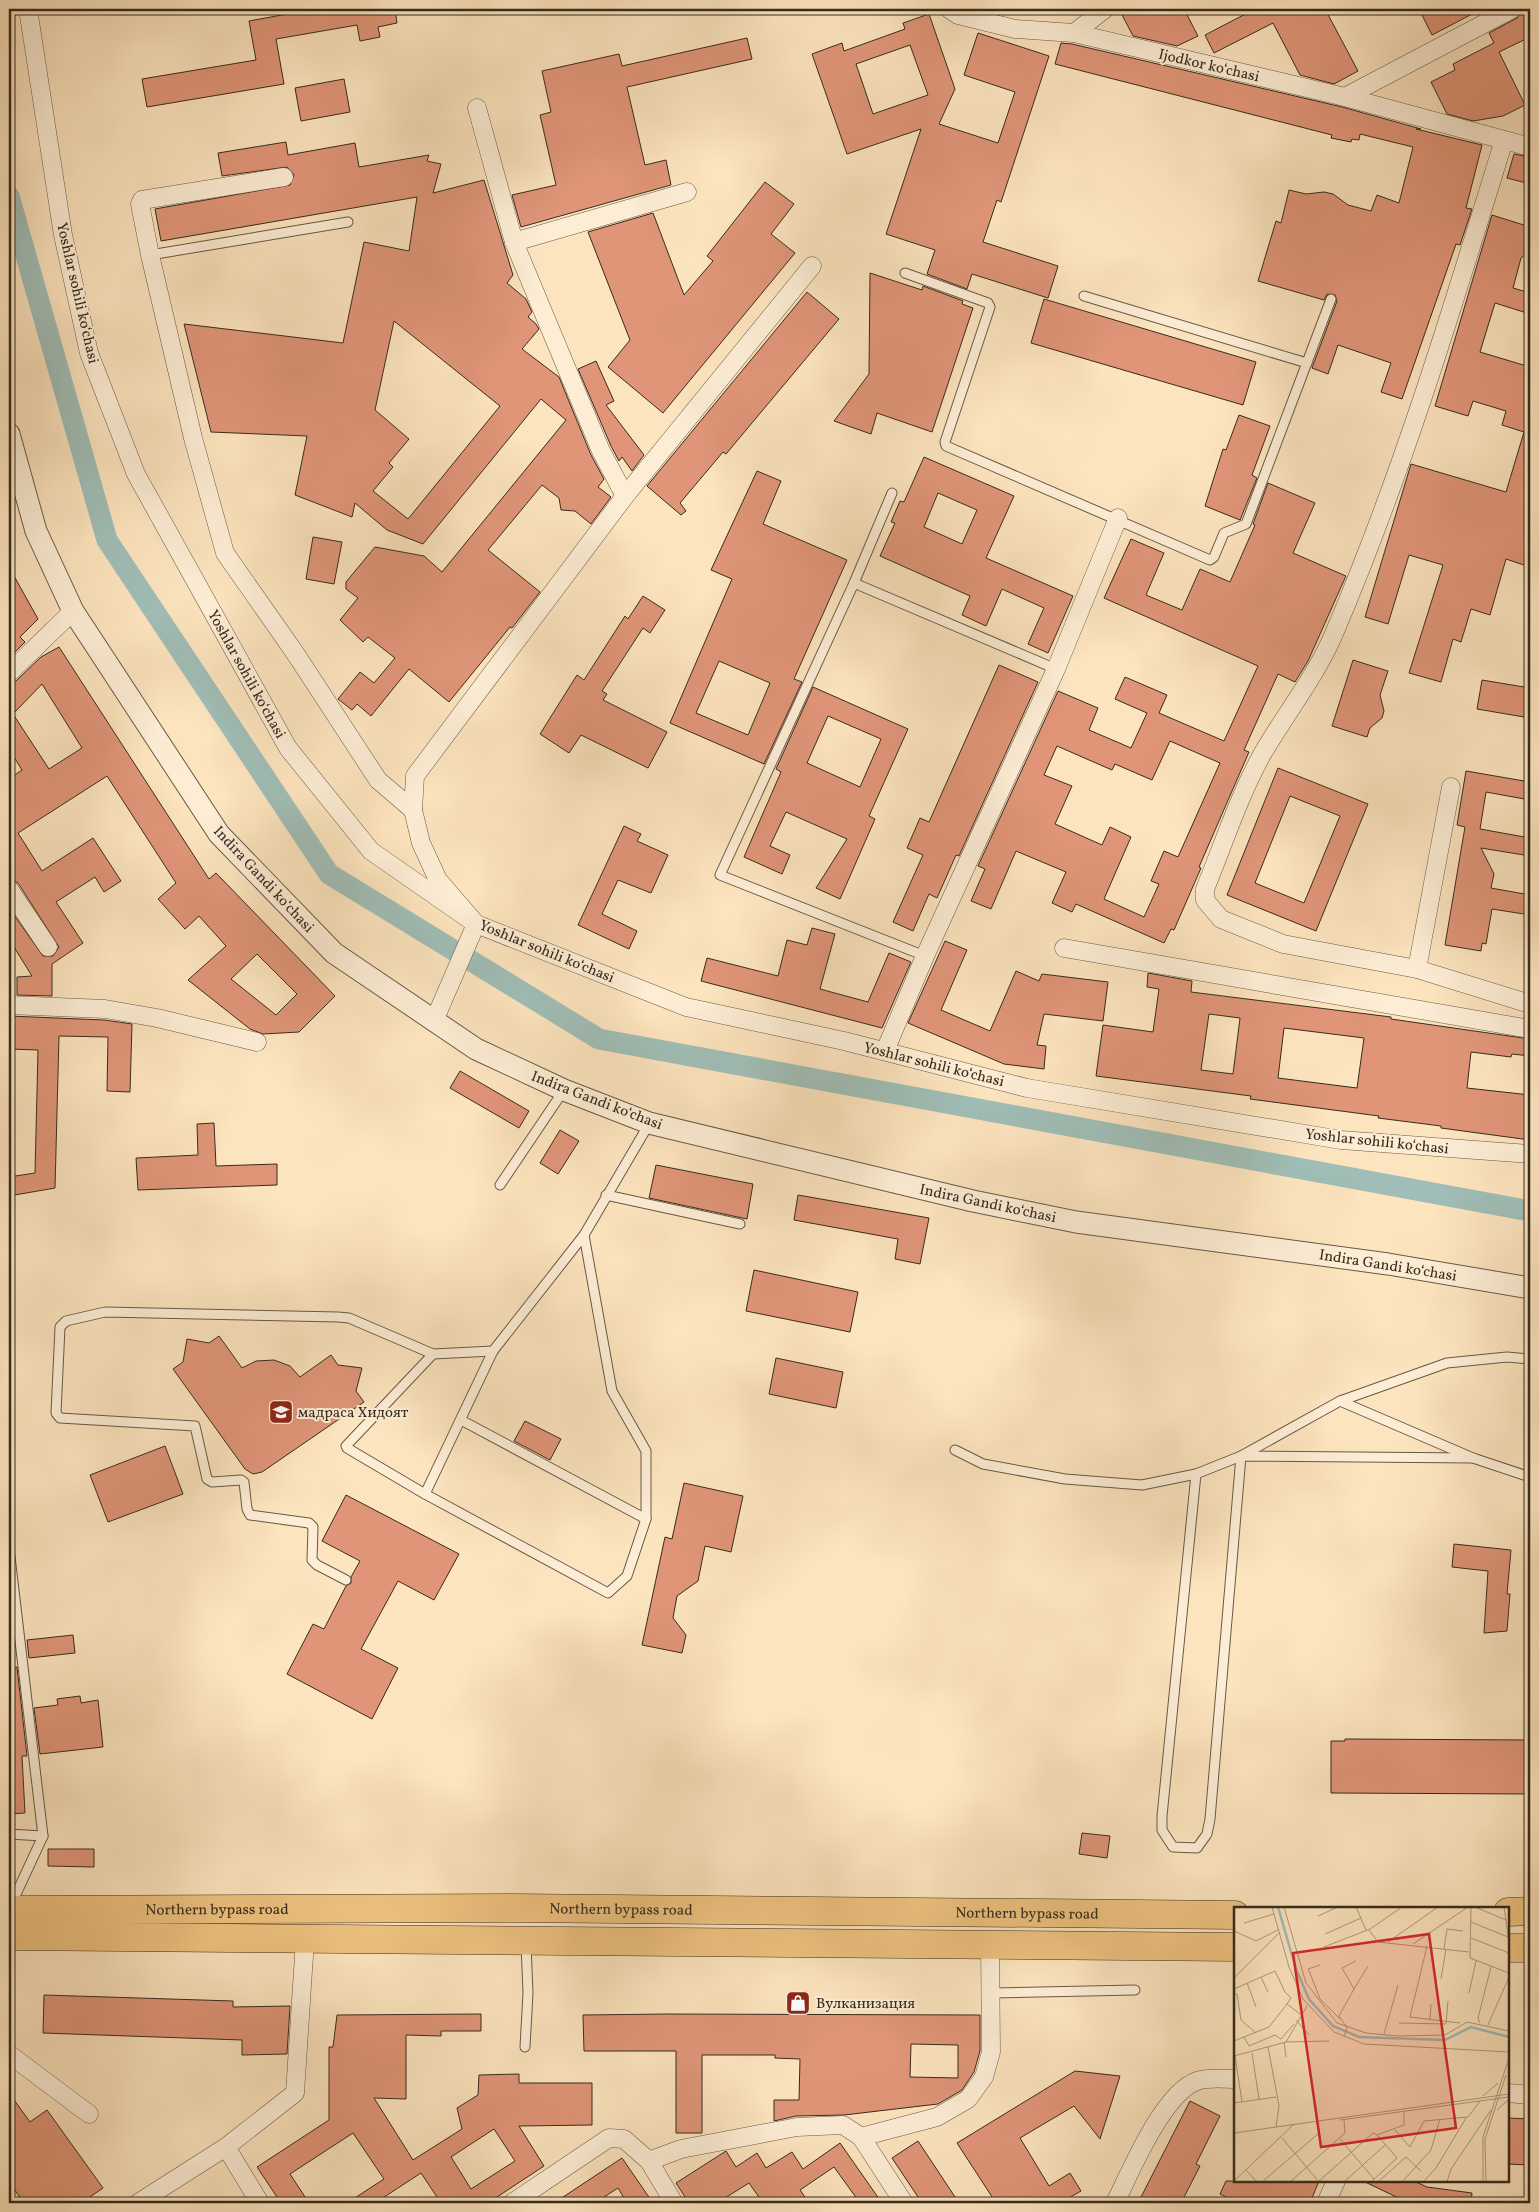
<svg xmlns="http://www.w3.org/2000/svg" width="1539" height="2212" viewBox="0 0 1539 2212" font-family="Vollkorn,serif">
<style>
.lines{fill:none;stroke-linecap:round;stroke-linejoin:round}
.canal{stroke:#a0beb7;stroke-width:21}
.building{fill:#e09578;stroke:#372b1d;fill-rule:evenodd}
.service-casing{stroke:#685945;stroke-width:11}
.minor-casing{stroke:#685945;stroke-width:19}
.tertiary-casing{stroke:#685945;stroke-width:23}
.primary-casing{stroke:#372b1d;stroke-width:29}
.service{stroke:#fdedd5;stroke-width:9}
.minor{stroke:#fdedd5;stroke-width:18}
.tertiary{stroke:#fdedd5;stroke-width:21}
.primary{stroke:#eec27f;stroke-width:28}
.labels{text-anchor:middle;stroke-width:4;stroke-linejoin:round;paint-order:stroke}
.street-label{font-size:15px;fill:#372b1d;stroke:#fdedd5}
.poi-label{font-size:15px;fill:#372b1d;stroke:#fdedd5;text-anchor:start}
.inset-river{fill:none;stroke:#a0beb7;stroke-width:2.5}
.inset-road{fill:none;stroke:#ad9a7e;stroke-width:1}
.view{fill:#d62828;fill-opacity:0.15;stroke:#d62828;stroke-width:2.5}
.inset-edge{fill:none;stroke:#372b1d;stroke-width:2.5}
</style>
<rect width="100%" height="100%" fill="#fce4be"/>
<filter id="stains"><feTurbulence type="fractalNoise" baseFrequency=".004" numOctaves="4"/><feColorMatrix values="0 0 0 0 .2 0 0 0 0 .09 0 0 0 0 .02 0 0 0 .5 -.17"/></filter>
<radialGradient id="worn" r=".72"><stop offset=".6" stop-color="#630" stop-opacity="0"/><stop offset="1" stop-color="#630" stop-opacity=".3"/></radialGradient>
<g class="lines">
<!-- canal -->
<path class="canal" d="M9,196L107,540L329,874L599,1039L1530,1211"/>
</g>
<!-- building -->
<g class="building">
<path d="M292,9H354L355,13L395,9L397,23L378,27L380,37L360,41L357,25L276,39L284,84L147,107L142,79L256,60L249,21L293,13Z"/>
<path d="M1119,9H1184L1198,36L1177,46L1133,36Z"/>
<path d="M1255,9H1325L1358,71L1334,84L1300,75L1273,23L1214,53L1205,35Z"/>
<path d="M1419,9H1490L1480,14L1478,11L1432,35Z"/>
<path d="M1523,9H1530V37L1499,52L1525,105L1503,116L1473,121L1447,114L1431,82L1455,70L1453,64L1494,43L1489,33L1517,18Z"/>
<path d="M929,14L955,89L939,124L998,143L1015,92L964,75L978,33L1049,56L1001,202L997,200L983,242L1058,266L1048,298L972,274L967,289L927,274L935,250L886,234L921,129L847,154L812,54L842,43L844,51L905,29L903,23ZM910,45L928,95L873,114L856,64Z"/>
<path d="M747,38L752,59L627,87L645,165L666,160L671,185L521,227L512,195L556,185L540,115L551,112L542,71L619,54L622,66Z"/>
<path d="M1061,43L1072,44L1342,107L1421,129H1416L1482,145L1466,208L1472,209L1460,245L1456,244L1402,399L1381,392L1391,363L1338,345L1328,374L1312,368L1337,301L1335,295L1327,294L1324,300L1258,281L1276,221L1281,223L1289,190L1306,194L1324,192L1333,194L1348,205L1371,211L1377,195L1399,203L1413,147L1360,134L1359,140L1352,139L1351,142L1331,138L1332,135L1055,64Z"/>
<path d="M344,79L350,112L301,121L295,88Z"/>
<path d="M286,142L288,155L355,143L359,167L429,155L427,161L441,164L433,193L484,180L513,275L507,283L526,299L532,312L528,317L536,324L539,329L522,349L559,377L591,455L604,479L598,487L611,497L591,524L575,511L561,510L559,498L542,485L488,550L540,592L512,628L510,627L449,702L409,669L371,716L357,704L352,710L338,699L360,672L374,683L395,658L368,637L363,642L340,620L358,598L346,589V582L375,547L424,556L442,572L566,420L541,399L423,544L387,530L355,503L352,517L295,495L307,436L211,432L184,324L343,343L364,242L409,251L417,197L161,241L155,209L290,185L294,175L287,167L222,176L218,153ZM394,321L500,406L408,519L373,491L393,467L389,463L409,439L375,410Z"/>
<path d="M1514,154L1530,157V184L1507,178Z"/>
<path d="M765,182L794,204L771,234L795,253L663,413L608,367L630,340L588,232L653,213L684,295L713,261L707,256Z"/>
<path d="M1492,215L1530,227L1528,236L1530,245L1528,252L1521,258L1513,288L1530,293V314L1495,303L1480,352L1530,367V567L1506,559L1490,615L1471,609L1461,642L1453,639L1441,682L1409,673L1443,565L1409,555L1388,624L1365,617L1411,464L1506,492L1524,432L1502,425L1506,411L1473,401L1468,416L1435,406Z"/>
<path d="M870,273L922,290L923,286L963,301L962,304L973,308L932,432L877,413L871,434L834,421L869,374Z"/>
<path d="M807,292L839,319L726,454L723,452L680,503L686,511L681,515L647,486Z"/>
<path d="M1044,299L1256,362L1243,405L1031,343Z"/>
<path d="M596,361L614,401L606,405L644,455L632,471L622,457L619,461L611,446L578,369Z"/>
<path d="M1239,415L1270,426L1252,475L1257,478L1240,520L1205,506L1223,449L1226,450Z"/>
<path d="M924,457L1014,496L986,558L1073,596L1048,653L1028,644L1044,608L1002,589L986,626L962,615L970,596L880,556L895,523L891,522L900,501L904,502ZM938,493L977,510L962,544L924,527Z"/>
<path d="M757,471L781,481L763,524L847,560L794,679L802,682L764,764L670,723L732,579L711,570ZM719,661L770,683L748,735L696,713Z"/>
<path d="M1268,483L1315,503L1293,553L1346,576L1308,661L1295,682L1278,674L1244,750L1249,752L1199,867L1201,868L1174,930L1171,929L1164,943L1076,904L1072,912L1052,903L1066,872L1016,851L991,909L971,901L985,869L978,866L1058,691L1098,708L1089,730L1131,748L1147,713L1115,699L1125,677L1167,695L1159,713L1224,741L1258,666L1104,598L1131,539L1164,553L1146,595L1182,610L1200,569L1230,582L1255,525L1253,524ZM1170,741L1220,763L1178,857L1164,851L1151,881L1159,884L1144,917L1104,899L1131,837L1110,827L1102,845L1055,824L1072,786L1044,775L1057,746L1112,770L1115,764L1152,780Z"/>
<path d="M313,537L342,542L334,584L306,579Z"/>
<path d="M9,567L38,619L20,637L25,642L9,658Z"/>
<path d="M643,596L665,610L650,633L643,628L602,691L607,694L603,700L667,732L648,768L581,735L569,753L540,734L577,675L584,680L625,616L628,619Z"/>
<path d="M59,647L209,879L216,873L335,996L299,1032L263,1034L250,1029L188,980L226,946L199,916L185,929L158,899L176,883L107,776L18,833L42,871L93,838L121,881L104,892L95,877L56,902L83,943L52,964V996L17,995V977L32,976L9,939V908L43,956H53L59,947L18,883L9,878V779L22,770L9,749V683L16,681L41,657ZM42,684L82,748L49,769L13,714ZM257,954L297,994L276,1015L231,979Z"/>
<path d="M1353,660L1388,671L1380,695L1384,711L1382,718L1370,728L1367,737L1332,726Z"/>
<path d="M999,665L1038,682L959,856L956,855L937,898L929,894L913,931L893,922L923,855L907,848L920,818L929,822Z"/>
<path d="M1482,680L1530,688V718L1477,709Z"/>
<path d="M813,687L908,729L869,816L875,819L840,899L816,888L847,839L786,812L770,846L790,855L782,874L744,857L781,772L776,769ZM828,716L881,739L860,787L807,763Z"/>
<path d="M1278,768L1368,804L1316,931L1227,895ZM1290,796L1340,816L1304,903L1255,883Z"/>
<path d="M1466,771L1530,782V800L1486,792L1480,829L1530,838V856L1481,848L1494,874L1491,888L1530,895V915L1492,909L1486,944L1482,943L1481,951L1445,945L1465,827L1457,825Z"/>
<path d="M624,826L641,834L637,841L668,855L651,893L618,880L602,914L637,931L629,949L578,925Z"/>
<path d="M812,928L835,934L820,989L868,1002L889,953L911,962L882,1028L701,981L707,958L778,976L787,940L807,945Z"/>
<path d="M945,941L967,950L941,1010L990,1031L1016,971L1039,981L1042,974L1108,982L1103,1021L1044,1014L1037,1045L1046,1046L1044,1069L1004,1064L908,1023Z"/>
<path d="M1148,973L1192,981L1191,992L1391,1017V1019L1530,1039V1056L1512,1054L1511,1057L1471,1052L1467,1088L1530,1095V1140L1441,1128V1126L1378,1118L1379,1116L1250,1099L1251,1096L1096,1076L1103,1025L1153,1032L1159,989L1147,987ZM1209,1014L1240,1018L1233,1074L1201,1070ZM1284,1028L1364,1038L1357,1088L1278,1078Z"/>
<path d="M9,1016L104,1020L132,1024L130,1092L107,1091L108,1037L59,1036L55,1188L9,1196V1177L35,1173L38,1050L9,1049Z"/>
<path d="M460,1071L529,1111L519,1128L450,1088Z"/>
<path d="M214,1123L216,1166L277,1164V1185L138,1190L136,1158L198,1155L197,1124Z"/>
<path d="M560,1130L579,1141L558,1174L540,1163Z"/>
<path d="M656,1165L753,1184L747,1219L649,1198Z"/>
<path d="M798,1195L929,1218L920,1264L895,1259L898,1239L794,1220Z"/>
<path d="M754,1270L858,1292L850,1332L746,1311Z"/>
<path d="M219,1336L242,1368L256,1361L274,1360L290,1366L300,1377L331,1355L338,1365L362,1368L356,1391L364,1402L262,1472L253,1474L245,1469L173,1369L183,1362L187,1339L209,1343Z"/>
<path d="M776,1358L843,1372L836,1408L769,1394Z"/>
<path d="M525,1421L561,1439L550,1460L514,1441Z"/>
<path d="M165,1446L183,1494L108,1522L90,1475Z"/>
<path d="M684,1483L743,1496L731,1552L705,1546L698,1581L677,1596L673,1618L686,1635L682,1653L642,1645L665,1537L672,1539Z"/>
<path d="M346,1495L459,1554L434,1600L398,1581L361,1649L398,1668L372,1719L287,1674L313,1624L324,1629L346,1586L351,1583V1577L360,1561L322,1541Z"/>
<path d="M1454,1544L1511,1550L1507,1594H1510L1507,1631L1484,1633L1488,1571L1452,1567Z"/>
<path d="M73,1635L75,1653L29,1658L27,1640Z"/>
<path d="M17,1667L27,1756H22L25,1813L9,1814V1668Z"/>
<path d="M80,1696L81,1703L98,1700L103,1747L40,1754L34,1708L58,1705L57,1699Z"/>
<path d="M1345,1739L1530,1740V1794L1331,1793V1741H1345Z"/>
<path d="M1082,1833L1110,1836L1107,1858L1079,1854Z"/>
<path d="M48,1849H94V1867L48,1866Z"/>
<path d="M44,1995L233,2001V2007L290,2006L287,2054L242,2055V2040L43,2033Z"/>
<path d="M481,2014V2031H441V2036L406,2035V2099L374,2098L413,2160L462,2129L457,2108L478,2095L479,2075L519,2074V2083H592V2125L519,2126L544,2166L488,2203H441L421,2173L375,2203H347L384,2179L353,2133L290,2174L309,2203H281L257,2167L329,2120V2047H333L337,2015ZM494,2129L515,2161L471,2189L451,2157Z"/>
<path d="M667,2014L980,2015V2051L974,2072L962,2090L938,2104L844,2115L796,2116L774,2121V2100H799L800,2059L775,2058V2055H702V2133H676V2051H584L583,2015ZM911,2044L958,2045V2078L910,2077Z"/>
<path d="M1075,2071L1120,2076L1100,2139L1074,2106L1020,2138L1049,2186L1070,2173L1081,2191L1060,2203H996L957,2143Z"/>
<path d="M9,2093L30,2122L47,2110L103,2188L81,2203H24L9,2182Z"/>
<path d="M1190,2101L1220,2116L1196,2164L1200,2166L1181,2203H1138Z"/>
<path d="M1508,2118L1530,2119V2165L1508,2164Z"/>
<path d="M918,2141L959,2203H922L892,2158Z"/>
<path d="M840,2143L882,2203H860L834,2167L800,2190L809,2203H763L749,2183L717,2203H689L676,2183L726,2151L736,2167L757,2153L766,2168L792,2152L803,2169Z"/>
<path d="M622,2158L653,2203H627L618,2188L595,2203H554Z"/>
<path d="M1226,2181H1319L1310,2203H1224L1226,2197L1220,2194Z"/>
<path d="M1363,2181H1414L1427,2187L1472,2193L1471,2203H1409Z"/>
</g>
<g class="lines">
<defs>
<g id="service">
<path d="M150,255L348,222"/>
<path d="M905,273L988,303L990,307L945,442L946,446L1210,560L1214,557L1224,533L1246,524L1331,299"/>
<path d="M1084,296L1307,363"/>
<path d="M892,493L854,583L720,875L925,956"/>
<path d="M854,583L1056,669"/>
<path d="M500,1185L564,1090"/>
<path d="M606,1195L740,1224"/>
<path d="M584,1235L612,1391L646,1451V1519L627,1576L608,1593L425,1494L493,1351L584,1235L649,1124"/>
<path d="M1340,1401L1473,1458L1530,1477"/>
<path d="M461,1420L646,1519"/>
<path d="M955,1450L983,1464L1065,1479L1142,1485L1196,1474L1241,1456L1340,1401L1447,1363L1507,1357L1530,1359"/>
<path d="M1196,1474L1162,1816V1830L1173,1847L1197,1848L1207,1834L1210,1819L1241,1456L1473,1458"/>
<path d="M425,1494L347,1448L346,1446L433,1354"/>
<path d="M9,1548L43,1836L11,1905"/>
<path d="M346,1580L317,1565L312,1560L313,1527L309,1523L250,1515L247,1509L244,1482L241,1480L212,1482L207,1479L195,1426L60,1418L56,1413L60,1327L66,1321L105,1312L338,1317L349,1318L433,1354L493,1351"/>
<path d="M9,1834L43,1836"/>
<path d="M992,1993L1135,1990"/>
<path d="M525,2047L528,1993L526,1944"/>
</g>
<g id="minor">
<path d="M28,9L63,235L89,353L136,474L288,748L371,851L476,924L686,1007L844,1041L1027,1088L1341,1140L1530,1154"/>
<path d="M949,9L958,15L1015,29L1074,33L1345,97L1530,147"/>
<path d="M1074,33L1105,9"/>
<path d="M1345,97L1512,9"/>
<path d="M477,108L514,242"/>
<path d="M1504,140C1453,306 1402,475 1333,636C1315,677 1287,712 1264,751C1239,795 1224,843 1205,889V900L1221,919L1283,944L1417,969L1530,1004"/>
<path d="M284,177L142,200L140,204L150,255L193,438L225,553L295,653L378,780L413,810"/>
<path d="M625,496L812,266"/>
<path d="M9,673L73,611"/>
<path d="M9,889L48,947"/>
<path d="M1064,948L1530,1029"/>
<path d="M1417,969L1451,787"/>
<path d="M9,1005L105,1009L157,1018L257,1042"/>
<path d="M434,1021L476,924L438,880L421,843L413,810L415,776L625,496L601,451L514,242L687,192"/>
<path d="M885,1051L925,956L1056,669L1118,518"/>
<path d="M9,2054L89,2114"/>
<path d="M1508,2093L1530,2095"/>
<path d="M861,2137L904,2203"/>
<path d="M226,2147L260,2203"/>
<path d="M138,2203L226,2147L295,2093L305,1940"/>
<path d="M512,2203L609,2138L624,2139L649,2161"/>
<path d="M674,2203L649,2161L681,2149L797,2127L843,2125L861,2137L937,2117L968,2099L984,2077L991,2052L990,1944"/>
<path d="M1115,2203C1131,2171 1163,2093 1197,2081C1208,2077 1224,2079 1235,2079"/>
<path d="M1326,2203L1336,2181"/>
</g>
<path id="tertiary" d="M9,434L36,531L73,611L219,834L334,953L476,1049L564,1090L649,1123L973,1201L1076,1222L1388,1264L1530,1288"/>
<g id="primary">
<path id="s1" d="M9,1910L514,1908L1235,1915"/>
<path d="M1508,1912L1530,1911"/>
<path d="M9,1936L1235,1947"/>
<path d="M1508,1948H1530"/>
</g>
</defs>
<!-- service casing -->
<use href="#service" class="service-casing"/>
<!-- minor casing -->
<use href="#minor" class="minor-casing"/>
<!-- tertiary casing -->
<use href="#tertiary" class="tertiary-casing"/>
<!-- primary casing -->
<use href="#primary" class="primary-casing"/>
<!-- service -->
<use href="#service" class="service"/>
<!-- minor -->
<use href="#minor" class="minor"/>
<!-- tertiary -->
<use href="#tertiary" class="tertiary"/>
<!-- primary -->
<use href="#primary" class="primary"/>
</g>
<!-- icons -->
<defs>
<symbol id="university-square" viewBox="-11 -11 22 22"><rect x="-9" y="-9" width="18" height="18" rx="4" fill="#8f2418" stroke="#fdedd5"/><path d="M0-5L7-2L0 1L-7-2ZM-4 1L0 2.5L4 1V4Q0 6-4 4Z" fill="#fff"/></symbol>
<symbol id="shop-square" viewBox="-11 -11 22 22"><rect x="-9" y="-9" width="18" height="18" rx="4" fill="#8f2418" stroke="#fdedd5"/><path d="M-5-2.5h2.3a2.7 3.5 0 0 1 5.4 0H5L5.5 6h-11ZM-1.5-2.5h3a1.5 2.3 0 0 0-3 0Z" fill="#fff"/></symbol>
</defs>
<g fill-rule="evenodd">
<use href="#university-square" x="267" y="1398" width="28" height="28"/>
<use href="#shop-square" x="784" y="1989" width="28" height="28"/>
</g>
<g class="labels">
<!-- street labels -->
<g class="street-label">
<text transform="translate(1209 65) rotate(13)" y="5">Ijodkor koʻchasi</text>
<text transform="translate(78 293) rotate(77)" y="5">Yoshlar sohili koʻchasi</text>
<text transform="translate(247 674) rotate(61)" y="5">Yoshlar sohili koʻchasi</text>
<text transform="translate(264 879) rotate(47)" y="5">Indira Gandi koʻchasi</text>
<text transform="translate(547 951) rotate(22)" y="5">Yoshlar sohili koʻchasi</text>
<text transform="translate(934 1064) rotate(14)" y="5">Yoshlar sohili koʻchasi</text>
<text transform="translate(597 1100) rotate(21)" y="5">Indira Gandi koʻchasi</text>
<text transform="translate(1377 1141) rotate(6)" y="5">Yoshlar sohili koʻchasi</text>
<text transform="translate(988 1203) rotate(12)" y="5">Indira Gandi koʻchasi</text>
<text transform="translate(1388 1265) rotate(9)" y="5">Indira Gandi koʻchasi</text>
<text dy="5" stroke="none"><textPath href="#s1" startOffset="612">Northern bypass road</textPath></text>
<text dy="5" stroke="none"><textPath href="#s1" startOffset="208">Northern bypass road</textPath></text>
<text dy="5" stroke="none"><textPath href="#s1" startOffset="1018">Northern bypass road</textPath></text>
</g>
<!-- poi labels -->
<g class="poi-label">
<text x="298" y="1417">мадраса Хидоят</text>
<text x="816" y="2008">Вулканизация</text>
</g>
</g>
<!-- overview -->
<g transform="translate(1234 1907)">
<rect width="275" height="275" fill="#fce4be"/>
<path class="inset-river" d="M44,0L62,62L75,92L99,119L125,130L211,133L237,120L275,130"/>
<path class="inset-road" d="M38,0L55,60L69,92L100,125L130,137L275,145M50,0L72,76L103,116L132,126L163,129L211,128L233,115L275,124M122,0L132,23M237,0L236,51L275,66M241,0L272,13M270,0L275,35M84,9L104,0M237,15L274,30M10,16L40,7M135,23L144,35L235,45M0,24L22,34L44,23M91,27L127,11M237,31L275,46M154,35L204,0M179,37L234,0M193,39L176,110L226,116M90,40L136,22L168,0M210,42L213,22L229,24M86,58L74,62L76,66L86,92L106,112M27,70L34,85M0,71L45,26M207,72L212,42M13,76L22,100M0,82L41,64L51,85L57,91L53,97M120,82L134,59M0,86L3,87L7,113L22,126M235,86L242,54M62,113L75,128M196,113L197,97M165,116L212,117L214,94M246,116L244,111L257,60M254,118L275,70M150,127L164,78M10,130L15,139L41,128L47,132L60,117M110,130L113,121L105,109L120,82L108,61L122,54M0,134L35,120L53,97L66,107M50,135L52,150M52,135L95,134M34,140L45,199L42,220M18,146L25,192M0,149L52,135L73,99M1,149L8,195M249,189L264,176M0,196L42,190M263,203L275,192M106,213L275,190M161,223L176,240L190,214L234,210L246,194M0,226L275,187M48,231L85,275M106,232L140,272M12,263L23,275M0,274L59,218M28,275L85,226L84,216M56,275L111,226L110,213M84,275L139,226L143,228M110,275L151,238M137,275L163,251L143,228L170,218V204M144,275L172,250L187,264M168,275L197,243L206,212M189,275L202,261L232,211M213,275L217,262L257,203M249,275V230L275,151M252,275L251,232L272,168"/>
<path class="view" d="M195,27L222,221L87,240L59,46Z"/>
<rect width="275" height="275" class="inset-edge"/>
</g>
<!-- margin -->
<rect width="1539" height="2212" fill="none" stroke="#fce4be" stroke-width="30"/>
<rect x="10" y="10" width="1519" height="2192" fill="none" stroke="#372b1d" stroke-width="2.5"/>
<rect x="15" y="15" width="1509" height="2182" fill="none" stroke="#372b1d"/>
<rect width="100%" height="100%" filter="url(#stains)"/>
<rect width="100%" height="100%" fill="url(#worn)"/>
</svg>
